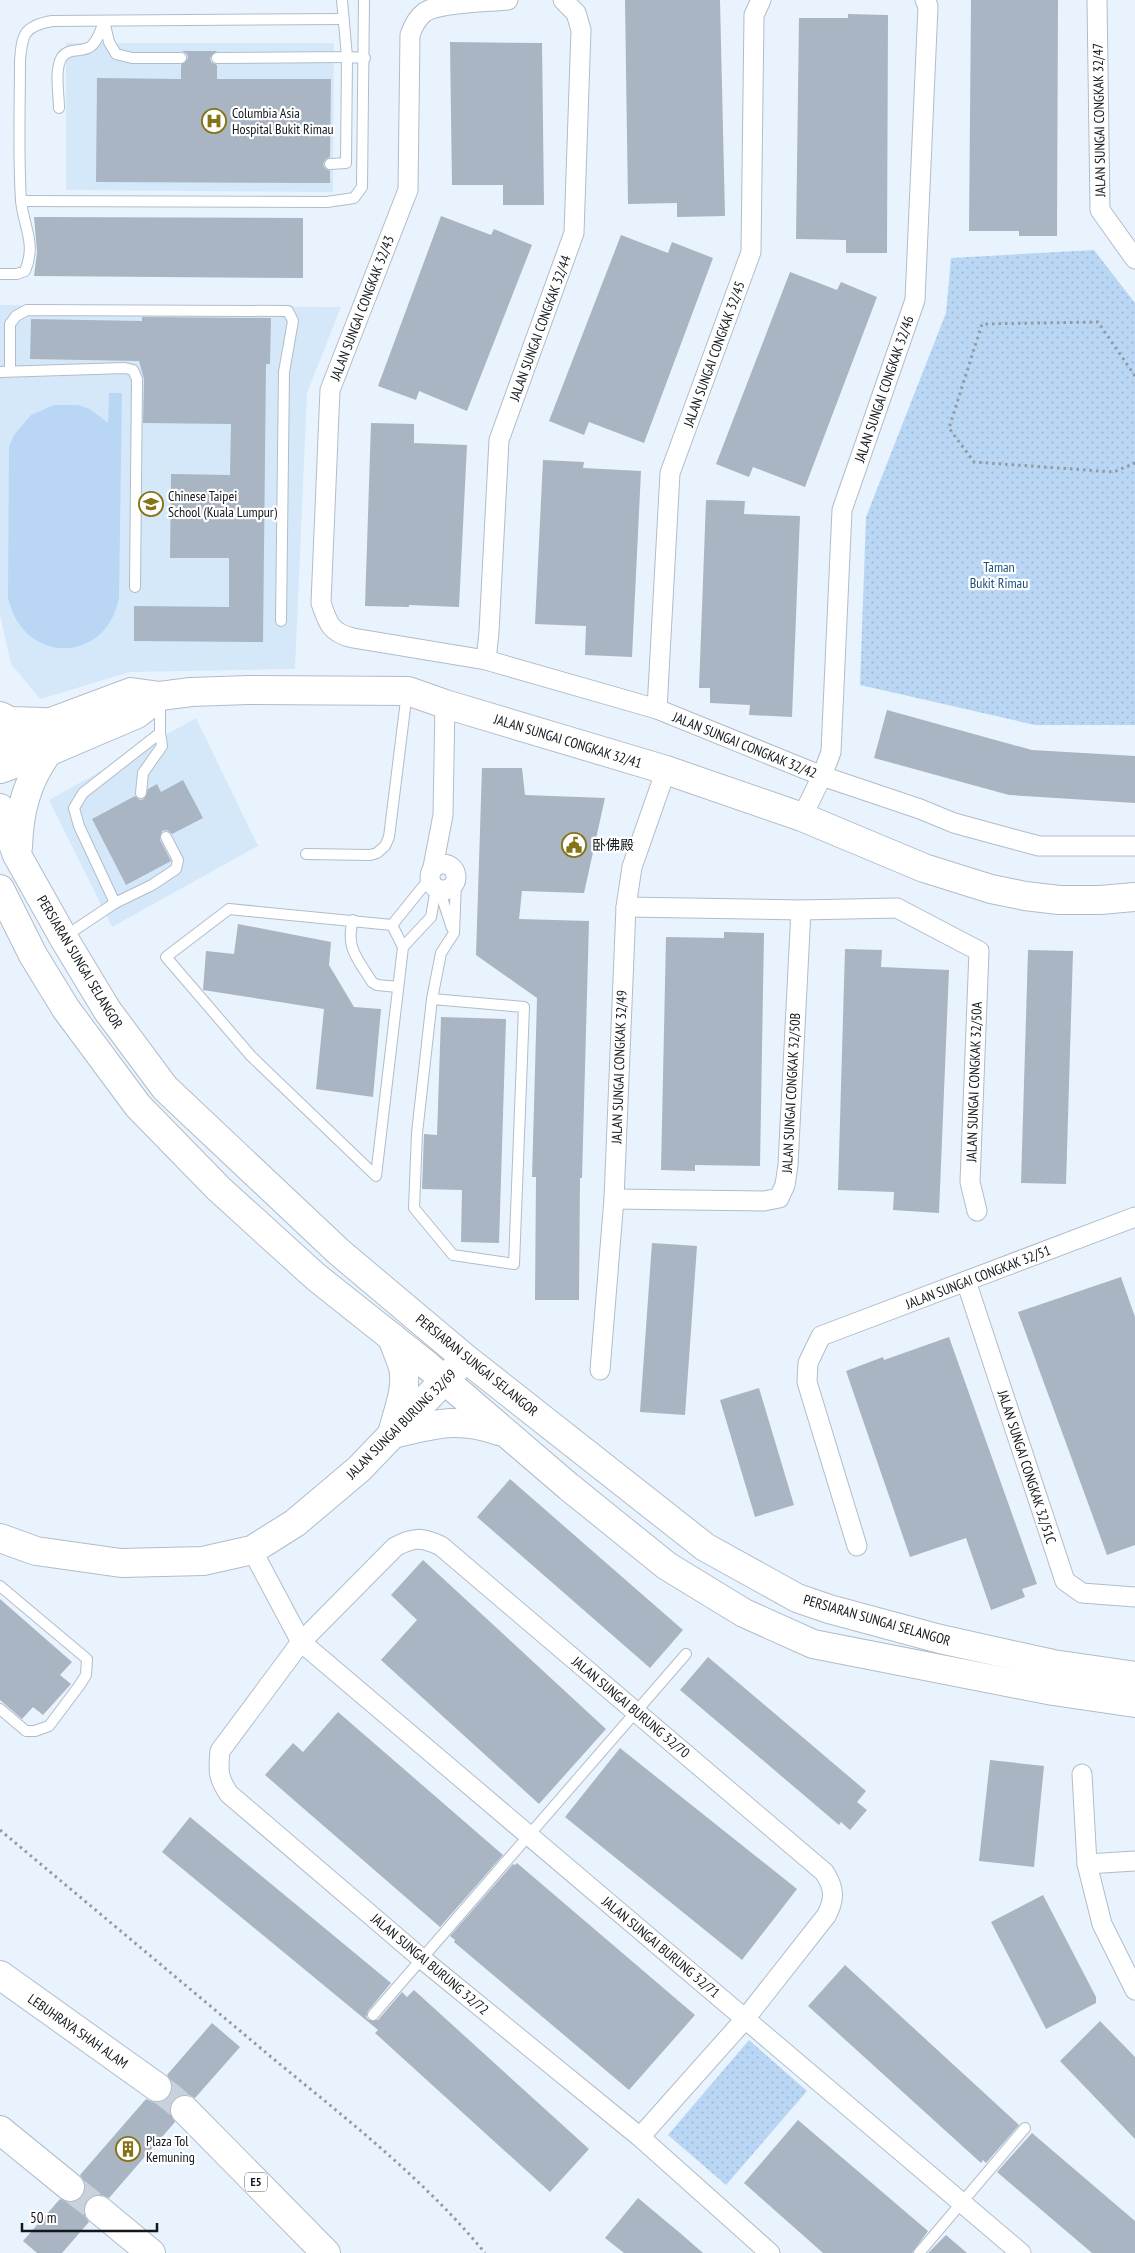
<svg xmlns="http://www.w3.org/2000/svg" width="1135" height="2253" viewBox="0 0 1135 2253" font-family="'PT Sans Narrow','Noto Sans SC',sans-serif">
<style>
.built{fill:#d5e8fa}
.green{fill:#b9d7f5}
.park{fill:url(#park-dots)}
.building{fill:#a9b5c2}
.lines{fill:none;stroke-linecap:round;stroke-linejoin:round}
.highway-tunnel{stroke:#c9d2dc;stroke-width:28;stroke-dasharray:28 14;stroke-linecap:butt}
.lane-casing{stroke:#b0bdc9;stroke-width:12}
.street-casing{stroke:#b0bdc9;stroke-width:21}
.secondary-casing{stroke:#b0bdc9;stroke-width:30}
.highway-casing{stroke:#b0bdc9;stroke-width:30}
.path{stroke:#929aa2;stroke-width:3;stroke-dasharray:2.5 4;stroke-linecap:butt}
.lane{stroke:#fff;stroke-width:10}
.street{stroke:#fff;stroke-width:19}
.secondary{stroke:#fff;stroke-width:28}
.highway{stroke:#fff;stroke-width:28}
.labels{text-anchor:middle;stroke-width:4.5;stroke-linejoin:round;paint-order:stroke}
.shield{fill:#fff;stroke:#5a5d60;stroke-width:1}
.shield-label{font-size:12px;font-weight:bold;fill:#13181c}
.poi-label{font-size:14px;fill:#13181c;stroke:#fff;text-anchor:start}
.street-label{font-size:14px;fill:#13181c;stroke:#fff}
.park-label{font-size:14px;fill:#194f7d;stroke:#fff}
</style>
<defs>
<pattern id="park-dots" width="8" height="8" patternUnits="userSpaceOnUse" patternTransform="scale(1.25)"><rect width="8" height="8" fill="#b9d7f5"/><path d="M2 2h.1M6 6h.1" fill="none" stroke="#9eb8d1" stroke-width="1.8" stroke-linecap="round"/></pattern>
</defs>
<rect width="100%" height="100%" fill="#e9f3fe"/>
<!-- built -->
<g class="built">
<path d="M66,43H334L333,192L66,190Z"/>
<path d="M0,305L341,307L307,393L295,669L130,672L40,699L11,664L0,615Z"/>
<path d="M196,718L258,846L112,927L49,800Z"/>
</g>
<!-- green -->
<path class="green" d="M109,393H122L119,598C106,665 23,665 8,598L9,447L14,435L31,415L54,405H78L90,409L108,423Z"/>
<!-- park -->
<g class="park">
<path d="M1094,250L1135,303V725H1035L860,685L866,517L946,313L951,258Z"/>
<path d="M749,2040L807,2091L726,2185L668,2135Z"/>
</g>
<!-- building -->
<g class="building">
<path d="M625,0H720L725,216L677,217V203L628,204Z"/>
<path d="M971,0H1058L1057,236H1019V231H969Z"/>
<path d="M848,14L888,15L887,253H846V240L796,239L799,18H848Z"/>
<path d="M450,42L542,43L544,205H503V185H452Z"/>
<path d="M182,51H217L210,58L211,62L217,65V79H331L330,157L326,159L323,164L325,168L330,171V183L96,182L97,78L181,79V65L188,58L187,54Z"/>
<path d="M441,216L491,235L494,229L532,245L467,411L419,391L416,400L378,386Z"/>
<path d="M34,217L303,218V278L34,276L37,252Z"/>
<path d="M621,235L668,253L672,242L713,258L644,443L589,422L584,435L549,421Z"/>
<path d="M790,272L837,290L841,282L877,297L805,487L753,467L749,477L716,464Z"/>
<path d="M142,317L271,318L270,364H266L263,642L134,641V606L229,607V558H170L171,474L230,475L231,424L143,423L144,379L139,361L30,359L31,319L142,321Z"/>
<path d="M371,423L414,424V443L467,445L459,607L409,605V607L365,606Z"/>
<path d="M543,460L584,462L583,468L641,471L632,657L585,655L586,626L535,624Z"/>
<path d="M706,500L745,501L744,514L800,516L792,717L749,715L750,705L710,703V688H699Z"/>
<path d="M887,710L1032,750L1135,756V803L1009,795L874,758Z"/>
<path d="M482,768H522L525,795L605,798L584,893L522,891L519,919L589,921L582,1178H580L579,1300H535L536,1177H532L537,998L476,955Z"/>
<path d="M183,780L203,818L172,834L167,830L162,831L160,840L171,861L126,885L92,819L135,796L140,800L144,799L148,789L157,784L161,792Z"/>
<path d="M238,924L331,942L329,965L354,1007L381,1009L373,1097L316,1089L324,1009L203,990L206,951L234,954Z"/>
<path d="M724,932L764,933L760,1166L695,1165V1171L661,1170L666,937L724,938Z"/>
<path d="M845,949L882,950L881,967L949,970L939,1213L893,1210L894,1192L838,1190Z"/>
<path d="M1028,950L1073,951L1066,1184L1021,1183Z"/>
<path d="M441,1017L506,1019L499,1243L461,1242L462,1190L422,1189L424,1134L437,1135Z"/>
<path d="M652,1243L697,1246L685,1415L640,1412Z"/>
<path d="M1121,1277L1135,1317V1545L1107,1555L1018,1312Z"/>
<path d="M949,1337L1037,1584L1022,1589L1025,1597L991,1610L966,1538L910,1557L846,1371L883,1357L884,1360Z"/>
<path d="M759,1388L794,1505L755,1517L720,1400Z"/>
<path d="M510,1479L683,1630L650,1668L477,1517Z"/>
<path d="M423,1560L606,1729L539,1804L381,1660L417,1620L391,1595Z"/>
<path d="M0,1599L72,1662L60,1675L71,1684L43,1715L33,1707L22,1719L0,1700Z"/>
<path d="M708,1657L866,1791L857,1802L867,1810L850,1830L841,1822L839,1825L680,1690Z"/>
<path d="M338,1712L503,1855L440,1927L265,1775L293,1743L303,1752Z"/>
<path d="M620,1748L797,1889L742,1960L565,1817Z"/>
<path d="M990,1760L1044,1766L1034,1867L979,1861Z"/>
<path d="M190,1817L391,1983L368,2011L366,2017L369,2020H378L402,1992L407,1997L414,1990L589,2149L550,2192L375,2033L378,2030L162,1852Z"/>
<path d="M517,1863L695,2015L629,2090L454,1942L455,1940L450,1936L513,1864L515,1865Z"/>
<path d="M1043,1895L1096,1997V2003L1046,2029L991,1922Z"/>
<path d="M845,1965L1019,2125L986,2163L983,2160L981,2163L808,2006Z"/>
<path d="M1100,2021L1135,2057V2139L1060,2061Z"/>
<path d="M212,2023L240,2047L195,2098L189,2095H182L174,2099L170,2105V2113L175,2122L109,2198L101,2195L93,2196L87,2200L84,2208L85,2216L89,2222L62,2253H37L23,2241L60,2199L68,2202L76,2201L82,2197L85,2189L84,2181L80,2175L146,2099L156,2103L164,2101L169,2096L173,2088L171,2081L167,2075Z"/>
<path d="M798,2120L928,2231L912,2253H823L744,2183Z"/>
<path d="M1032,2133L1135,2221V2253H1092L997,2172Z"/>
<path d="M638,2198L680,2233L703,2253H624L605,2238Z"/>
<path d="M946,2235L967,2253H928Z"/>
</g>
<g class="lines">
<!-- highway-tunnel -->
<g class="highway-tunnel">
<path d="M157,2087L173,2099L185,2110"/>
<path d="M70,2187L99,2210"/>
</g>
<defs>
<g id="lane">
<path d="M104,21L109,42L116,54L132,58H181"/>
<path d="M217,58L347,57L342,0"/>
<path d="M59,108C59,94 54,69 62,57C69,48 79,52 88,48C97,44 101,30 104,21"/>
<path d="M330,164L346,163L347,57L365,58"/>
<path d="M21,201L327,202L354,198L362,187L364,0"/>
<path d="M0,274H17L25,271C37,243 23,226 21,200C18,154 20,107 20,61C22,34 24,26 52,21L343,19"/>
<path d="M10,371V324L16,316L27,310L288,311L293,321L284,372L281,621"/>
<path d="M0,372L125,368L133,370L137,379L135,587"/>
<path d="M141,793L143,773L162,746L160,733"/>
<path d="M306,854L370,855L377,853L385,846L389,837L407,692"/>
<path d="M439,889L452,928"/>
<path d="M115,903L152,885L176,869L178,860L166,837"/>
<path d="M229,909L392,925L403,947L376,1176L251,1056L166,957Z"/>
<path d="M353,920C345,948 358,959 372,982L377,985L398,987"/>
<path d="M392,925L430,878"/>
<path d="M64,937L115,903L79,826L74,808L83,793L160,733V700"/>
<path d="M403,947L431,917L436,888"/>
<path d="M432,999L524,1007L514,1264L453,1255L414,1208L417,1133L432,999L441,953L454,933L456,881"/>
<path d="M0,1586L87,1659L86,1675L79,1686L49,1726L35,1731H26L0,1709"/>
<path d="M373,2015L686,1654"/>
<path d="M919,2253L1025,2128"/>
</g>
<g id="street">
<path d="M508,0C488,2 440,2 425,12C417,18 413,26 410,35L408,190L330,390L321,603C328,624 331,633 353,638L486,660L657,709L822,776L920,809L954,823L998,835L1039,846H1135"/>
<path d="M1097,0L1100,210L1135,259"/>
<path d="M486,660L489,632L499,440L574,233L581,30L576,13L563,0"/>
<path d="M657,709L670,473L751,252L754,15L761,0"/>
<path d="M802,817L822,776L831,752L842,510L915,300L928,6L925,0"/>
<circle cx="443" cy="877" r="13"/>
<path d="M433,867L443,815L445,704"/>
<path d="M626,907L801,910L897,908L979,951L970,1182L977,1211"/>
<path d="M614,1199L764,1201L779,1198L785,1185L788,1165L801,910"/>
<path d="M966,1281L1065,1581L1082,1593L1135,1597"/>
<path d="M600,1370L614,1199L626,907L632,867L666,770"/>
<path d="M857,1546L807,1382L808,1363L821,1336L1135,1217"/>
<path d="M252,1550L301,1642L1021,2253"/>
<path d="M1082,1774L1087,1864L1102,1924L1135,1990"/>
<path d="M1087,1864L1135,1861"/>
<path d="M640,2137L745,2019L826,1916C835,1900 835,1888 824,1872L441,1546C422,1537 413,1537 395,1547L301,1642L220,1751C218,1771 218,1778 229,1794L422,1959L640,2137L770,2253"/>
</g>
<g id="secondary">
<path d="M0,716L10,721L43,722"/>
<path d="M0,741L131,692L160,696"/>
<path d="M0,769L48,752L137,714L160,696L191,692L248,690L408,691L445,704L666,770L802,817L924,868L991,889L1025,896L1059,900H1100L1135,897"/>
<path d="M0,808L17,855L63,937L107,1010L165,1088L339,1252L465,1358L705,1547L797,1598L829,1609L940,1639L1053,1664L1135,1676"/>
<path d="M18,847C19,811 27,781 48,752"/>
<path d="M0,889L33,955L66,1009L138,1106L219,1189L316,1277L428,1366L569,1487L667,1566L744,1613L813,1644L1053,1691L1135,1703"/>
<path d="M392,1337C395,1347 400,1357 403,1367C408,1389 397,1413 392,1434C434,1425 456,1416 499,1431"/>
<path d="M0,1538L36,1551L121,1563L203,1561L252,1550L295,1523L359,1469L456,1368"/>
</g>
<g id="highway">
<path d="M0,1975L157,2087"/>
<path d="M185,2110L326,2253"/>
<path d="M0,2130L70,2187"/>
<path d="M99,2210L151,2253"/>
</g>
</defs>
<!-- lane casing -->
<use href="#lane" class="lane-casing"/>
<!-- street casing -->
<use href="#street" class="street-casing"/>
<!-- secondary casing -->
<use href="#secondary" class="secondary-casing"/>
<!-- highway casing -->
<use href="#highway" class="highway-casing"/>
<!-- path -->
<g class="path">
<path d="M1135,376L1098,322L982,324L949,428L974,462L1114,472L1135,463"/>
<path d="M0,1830C92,1907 184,1984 276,2061C349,2121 425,2180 485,2253"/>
</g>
<!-- lane -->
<use href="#lane" class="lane"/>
<!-- street -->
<use href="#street" class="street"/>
<!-- secondary -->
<use href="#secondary" class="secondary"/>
<!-- highway -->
<use href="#highway" class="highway"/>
</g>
<!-- icons -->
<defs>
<symbol id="hospital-ring" viewBox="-11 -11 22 22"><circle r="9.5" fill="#fff" stroke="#857417" stroke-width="1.5"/><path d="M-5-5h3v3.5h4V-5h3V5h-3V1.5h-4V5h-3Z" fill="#857417"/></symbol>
<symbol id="school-ring" viewBox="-11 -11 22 22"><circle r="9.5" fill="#fff" stroke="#857417" stroke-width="1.5"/><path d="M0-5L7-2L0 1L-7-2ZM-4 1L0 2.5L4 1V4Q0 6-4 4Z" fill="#857417"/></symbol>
<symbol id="civic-ring" viewBox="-11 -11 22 22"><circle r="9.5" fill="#fff" stroke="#857417" stroke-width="1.5"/><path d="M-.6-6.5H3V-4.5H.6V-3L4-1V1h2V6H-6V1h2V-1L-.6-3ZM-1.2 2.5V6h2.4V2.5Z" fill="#857417"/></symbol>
<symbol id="building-ring" viewBox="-11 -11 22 22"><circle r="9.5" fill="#fff" stroke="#857417" stroke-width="1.5"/><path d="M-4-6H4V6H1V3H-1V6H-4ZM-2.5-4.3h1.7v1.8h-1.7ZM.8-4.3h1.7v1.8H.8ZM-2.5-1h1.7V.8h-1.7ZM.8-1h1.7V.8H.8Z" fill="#857417"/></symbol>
</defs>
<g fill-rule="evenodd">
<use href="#hospital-ring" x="200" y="107" width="28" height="28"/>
<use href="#school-ring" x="137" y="490" width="28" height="28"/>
<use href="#civic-ring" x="560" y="831" width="28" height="28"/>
<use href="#building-ring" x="114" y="2135" width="28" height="28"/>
</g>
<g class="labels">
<!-- shield labels -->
<rect class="shield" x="245" y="2172.5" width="22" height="19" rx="4"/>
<g class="shield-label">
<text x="256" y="2186">E5</text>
</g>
<!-- poi labels -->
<g class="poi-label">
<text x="232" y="118">Columbia Asia<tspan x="232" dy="16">Hospital Bukit Rimau</tspan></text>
<text x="168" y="501">Chinese Taipei<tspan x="168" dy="16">School (Kuala Lumpur)</tspan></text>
<text x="592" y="850">卧佛殿</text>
<text x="146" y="2146">Plaza Tol<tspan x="146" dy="16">Kemuning</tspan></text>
</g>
<!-- street labels -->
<g class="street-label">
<text transform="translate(1099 120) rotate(-91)" y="5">JALAN SUNGAI CONGKAK 32/47</text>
<text transform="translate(362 308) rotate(-69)" y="5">JALAN SUNGAI CONGKAK 32/43</text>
<text transform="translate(540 328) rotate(-70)" y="5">JALAN SUNGAI CONGKAK 32/44</text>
<text transform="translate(714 354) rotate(-70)" y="5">JALAN SUNGAI CONGKAK 32/45</text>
<text transform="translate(884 389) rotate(-71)" y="5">JALAN SUNGAI CONGKAK 32/46</text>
<text transform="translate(568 741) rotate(17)" y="5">JALAN SUNGAI CONGKAK 32/41</text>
<text transform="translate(745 745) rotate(22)" y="5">JALAN SUNGAI CONGKAK 32/42</text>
<text transform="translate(80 962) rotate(59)" y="5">PERSIARAN SUNGAI SELANGOR</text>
<text transform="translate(619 1067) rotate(-88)" y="5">JALAN SUNGAI CONGKAK 32/49</text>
<text transform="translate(974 1082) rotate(-88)" y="5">JALAN SUNGAI CONGKAK 32/50A</text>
<text transform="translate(791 1093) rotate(-87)" y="5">JALAN SUNGAI CONGKAK 32/50B</text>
<text transform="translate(978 1277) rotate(-21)" y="5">JALAN SUNGAI CONGKAK 32/51</text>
<text transform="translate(477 1365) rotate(39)" y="5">PERSIARAN SUNGAI SELANGOR</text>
<text transform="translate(401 1424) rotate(-45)" y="5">JALAN SUNGAI BURUNG 32/69</text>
<text transform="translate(1027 1467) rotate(72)" y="5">JALAN SUNGAI CONGKAK 32/51C</text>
<text transform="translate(877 1620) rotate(16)" y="5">PERSIARAN SUNGAI SELANGOR</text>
<text transform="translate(631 1707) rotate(40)" y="5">JALAN SUNGAI BURUNG 32/70</text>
<text transform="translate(661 1947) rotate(40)" y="5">JALAN SUNGAI BURUNG 32/71</text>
<text transform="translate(430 1964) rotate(40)" y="5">JALAN SUNGAI BURUNG 32/72</text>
<text transform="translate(78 2031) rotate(35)" y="5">LEBUHRAYA SHAH ALAM</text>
</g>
<!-- park labels -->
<g class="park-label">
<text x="999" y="572">Taman<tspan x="999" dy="16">Bukit Rimau</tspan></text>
</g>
</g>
<!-- scale -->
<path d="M22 2223v8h135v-8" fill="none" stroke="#13181c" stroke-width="2.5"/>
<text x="30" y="2223" font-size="15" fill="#13181c" stroke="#ffffff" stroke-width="4" paint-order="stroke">50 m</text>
</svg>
